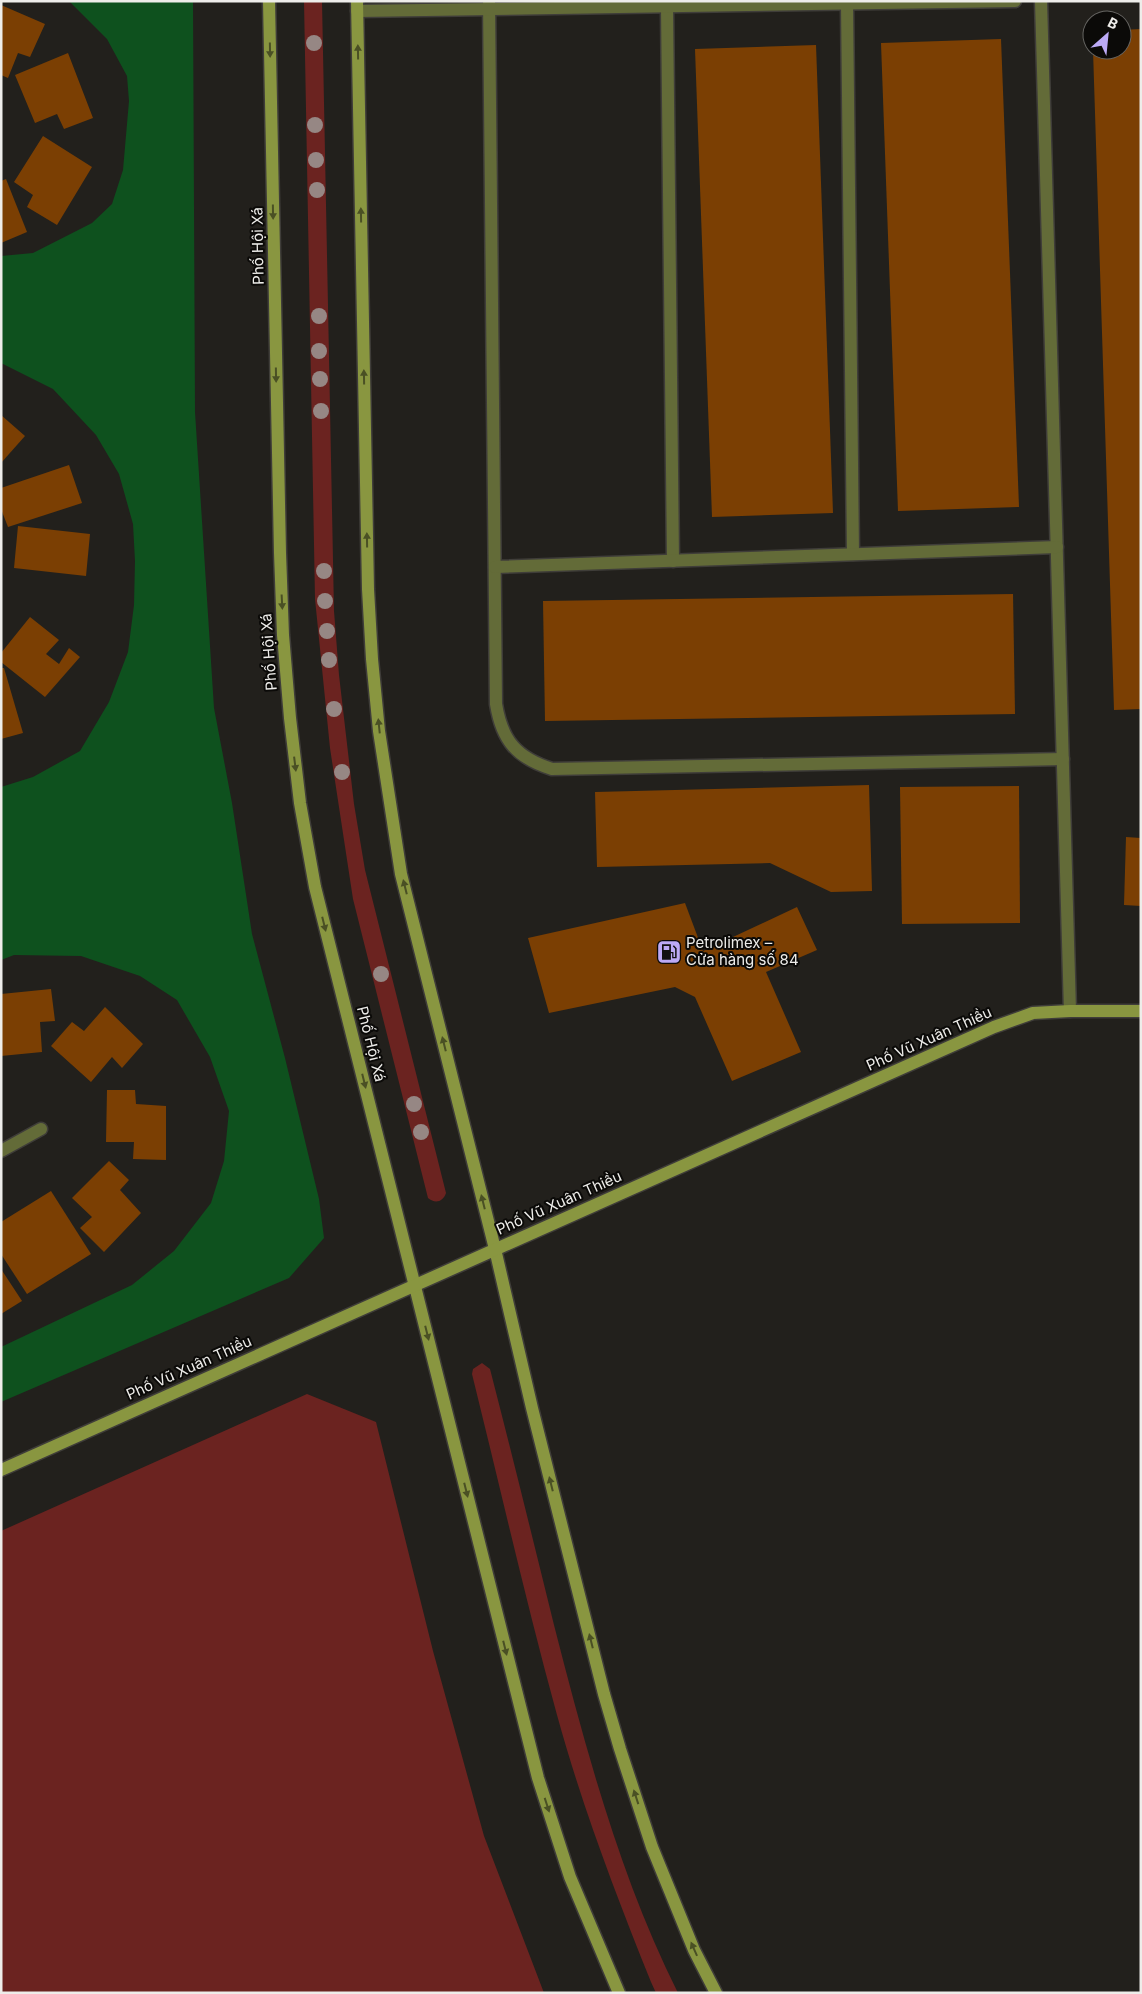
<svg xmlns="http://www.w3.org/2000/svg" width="1142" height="1994" viewBox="0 0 1142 1994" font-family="Inter,sans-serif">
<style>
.green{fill:#6b2320}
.water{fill:#0e511e}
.building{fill:#7b3f03}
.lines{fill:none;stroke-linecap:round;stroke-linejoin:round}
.service-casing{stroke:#3f3d39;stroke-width:15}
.minor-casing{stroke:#3f3d39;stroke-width:15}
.secondary-casing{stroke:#3f3d39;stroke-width:15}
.service{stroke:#636b38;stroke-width:12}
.minor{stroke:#636b38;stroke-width:12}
.secondary{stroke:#899640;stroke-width:12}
.tree{fill:#968784}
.oneway{fill:#4a5024}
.labels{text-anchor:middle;stroke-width:4;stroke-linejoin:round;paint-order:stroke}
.street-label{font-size:15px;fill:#eeedea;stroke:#0b0a08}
.poi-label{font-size:15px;fill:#eeedea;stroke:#0b0a08;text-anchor:start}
</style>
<rect width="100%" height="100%" fill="#22201c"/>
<!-- green -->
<g class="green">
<path d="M304,1H322L334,611L339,675L354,804L365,870L446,1193C443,1202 435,1204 428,1198L353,899L330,748L315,599Z"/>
<path d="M482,1363L490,1369C512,1454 533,1540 554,1625C586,1750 620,1877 678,1993H656L651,1982C616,1895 582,1806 557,1715C526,1602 500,1487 472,1374L473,1369Z"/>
<path d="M307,1394L376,1422L433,1651L484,1836L544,1993H1V1531Z"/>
</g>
<!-- water -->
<path class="water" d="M69,1H193L195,412L214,708L232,803L252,934L285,1058L319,1199L324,1238L289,1278L1,1402V1347L132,1285L174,1251L211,1203L224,1161L229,1111L210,1057L177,1000L140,976L81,956L14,955L1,960V787L33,777L80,751L109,702L128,652L134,605L135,561L133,524L119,474L96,435L53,389L1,363V256L33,253L92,223L112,204L123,170L129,101L127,76L107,39Z"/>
<!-- building -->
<g class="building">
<path d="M1,5L45,24L30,57L18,53L8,78L1,75Z"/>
<path d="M1141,29V709L1114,710L1093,50H1122V30Z"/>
<path d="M1001,39L1019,507L898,511L881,43Z"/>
<path d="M816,45L833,513L712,517L695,49Z"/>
<path d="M68,53L93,118L64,129L57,114L35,123L15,75Z"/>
<path d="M43,136L92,167L57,225L27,207L33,195L14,182Z"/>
<path d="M6,179L27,232L1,243V181Z"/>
<path d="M1,415L25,436L1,463Z"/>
<path d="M69,465L82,503L8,527L1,509V488Z"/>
<path d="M18,526L90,534L86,576L14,568Z"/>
<path d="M1013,594L1015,714L545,721L543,601Z"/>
<path d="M30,617L59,640L46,654L59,664L69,648L80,657L45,697L1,662V653Z"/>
<path d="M1,668H4L23,733L1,739Z"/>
<path d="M869,785L872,891L831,892L770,863L597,867L595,792Z"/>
<path d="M1019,786L1020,923L902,924L900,787Z"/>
<path d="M1126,837L1141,838V906L1124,905Z"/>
<path d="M685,903L703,951L797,907L817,950L766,972L801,1052L732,1081L695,997L675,987L549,1013L528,938Z"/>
<path d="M51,989L55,1021L40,1022L42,1052L1,1056V994Z"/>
<path d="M105,1007L143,1044L122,1068L112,1057L91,1082L51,1046L72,1022L84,1031Z"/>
<path d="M107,1090H135L136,1104L166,1106V1160L133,1159L134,1142H106Z"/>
<path d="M109,1161L129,1180L120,1190L141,1213L104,1252L80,1228L92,1217L72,1198Z"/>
<path d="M51,1191L91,1254L27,1294L1,1254V1222Z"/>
<path d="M1,1269L22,1301L1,1314Z"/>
</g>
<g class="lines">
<defs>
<g id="service">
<path d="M489,1L496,704C502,741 517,758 552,769L1063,759"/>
<path d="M1041,1L1070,1011"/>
<path d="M847,4L853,554"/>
<path d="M667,7L673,561"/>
<path d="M357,11L1015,1"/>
<path d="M495,567L1057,547"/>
</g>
<path id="minor" d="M1,1151L41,1129"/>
<g id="secondary">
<path d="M269,1L280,553L283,635L290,718L300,803L315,887L538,1778L570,1877L619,1993"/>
<path d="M357,1L368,589L372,659L379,731L401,874L495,1249L532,1408L604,1694L620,1749L652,1847L694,1950L716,1993"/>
<path d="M1,1470L994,1027L1033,1013L1070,1011H1141"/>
</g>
</defs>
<!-- service casing -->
<use href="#service" class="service-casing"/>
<!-- minor casing -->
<use href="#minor" class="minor-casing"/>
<!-- secondary casing -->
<use href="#secondary" class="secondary-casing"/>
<!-- service -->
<use href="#service" class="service"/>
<!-- minor -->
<use href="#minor" class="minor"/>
<!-- secondary -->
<use href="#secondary" class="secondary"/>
</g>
<!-- trees -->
<g class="tree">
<circle cx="314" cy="43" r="8"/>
<circle cx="315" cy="125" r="8"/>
<circle cx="316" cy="160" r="8"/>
<circle cx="317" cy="190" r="8"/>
<circle cx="319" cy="316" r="8"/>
<circle cx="319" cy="351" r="8"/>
<circle cx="320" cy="379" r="8"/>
<circle cx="321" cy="411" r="8"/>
<circle cx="324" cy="571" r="8"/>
<circle cx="325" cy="601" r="8"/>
<circle cx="327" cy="631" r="8"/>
<circle cx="329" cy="660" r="8"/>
<circle cx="334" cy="709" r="8"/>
<circle cx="342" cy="772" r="8"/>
<circle cx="381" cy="974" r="8"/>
<circle cx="414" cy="1104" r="8"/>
<circle cx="421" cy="1132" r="8"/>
</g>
<!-- one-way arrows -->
<defs><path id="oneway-solid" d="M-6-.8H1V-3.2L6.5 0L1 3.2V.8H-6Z" transform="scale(1.25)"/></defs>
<g class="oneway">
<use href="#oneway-solid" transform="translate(270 50) rotate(89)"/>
<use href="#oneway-solid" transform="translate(358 52) rotate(-91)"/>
<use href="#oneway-solid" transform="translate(273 212) rotate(89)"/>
<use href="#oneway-solid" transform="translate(361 215) rotate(-91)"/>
<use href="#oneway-solid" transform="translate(276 375) rotate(89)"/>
<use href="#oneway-solid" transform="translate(364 377) rotate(-91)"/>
<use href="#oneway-solid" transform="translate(367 540) rotate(-91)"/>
<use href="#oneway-solid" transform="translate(282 602) rotate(87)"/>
<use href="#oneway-solid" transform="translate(379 726) rotate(-96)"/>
<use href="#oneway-solid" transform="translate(295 764) rotate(83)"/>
<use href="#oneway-solid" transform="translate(405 887) rotate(-104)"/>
<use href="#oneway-solid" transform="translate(324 924) rotate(76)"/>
<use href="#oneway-solid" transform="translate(444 1044) rotate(-104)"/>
<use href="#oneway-solid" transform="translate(364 1081) rotate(76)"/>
<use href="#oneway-solid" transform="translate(483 1202) rotate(-104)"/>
<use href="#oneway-solid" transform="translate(427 1333) rotate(76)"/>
<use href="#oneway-solid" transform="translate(551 1484) rotate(-104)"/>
<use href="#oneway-solid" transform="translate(466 1490) rotate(76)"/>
<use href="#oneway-solid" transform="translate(591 1641) rotate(-104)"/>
<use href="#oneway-solid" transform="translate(505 1648) rotate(76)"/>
<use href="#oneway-solid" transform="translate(636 1797) rotate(-108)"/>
<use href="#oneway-solid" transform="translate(547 1805) rotate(72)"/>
<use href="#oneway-solid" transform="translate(694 1949) rotate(-114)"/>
</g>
<!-- icons -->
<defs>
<symbol id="fuel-square" viewBox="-11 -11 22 22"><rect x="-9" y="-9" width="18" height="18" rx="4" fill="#bcaaf6" stroke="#0b0a08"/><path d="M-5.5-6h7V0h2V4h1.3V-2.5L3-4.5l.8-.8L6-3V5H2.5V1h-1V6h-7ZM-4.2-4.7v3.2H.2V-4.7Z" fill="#111"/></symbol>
</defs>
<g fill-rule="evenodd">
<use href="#fuel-square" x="655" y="938" width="28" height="28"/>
</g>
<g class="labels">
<!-- street labels -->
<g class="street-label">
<text transform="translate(258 246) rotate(-91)" y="5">Phố Hội Xá</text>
<text transform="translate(269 652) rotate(-94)" y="5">Phố Hội Xá</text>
<text transform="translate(929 1039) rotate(-24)" y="5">Phố Vũ Xuân Thiều</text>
<text transform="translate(371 1044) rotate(76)" y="5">Phố Hội Xá</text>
<text transform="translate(559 1203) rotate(-24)" y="5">Phố Vũ Xuân Thiều</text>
<text transform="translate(189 1368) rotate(-24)" y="5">Phố Vũ Xuân Thiều</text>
</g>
<!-- poi labels -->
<g class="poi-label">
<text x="686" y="948">Petrolimex –<tspan x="686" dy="17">Cửa hàng số 84</tspan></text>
</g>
</g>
<!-- border -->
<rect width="1142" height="1994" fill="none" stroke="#eeedea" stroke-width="5"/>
<!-- north arrow -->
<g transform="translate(1107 35) rotate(27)"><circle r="24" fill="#0b0a08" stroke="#666562"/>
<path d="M0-4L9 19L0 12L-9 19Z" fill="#bcaaf6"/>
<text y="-8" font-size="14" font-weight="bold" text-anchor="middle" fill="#eeedea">B</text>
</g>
</svg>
